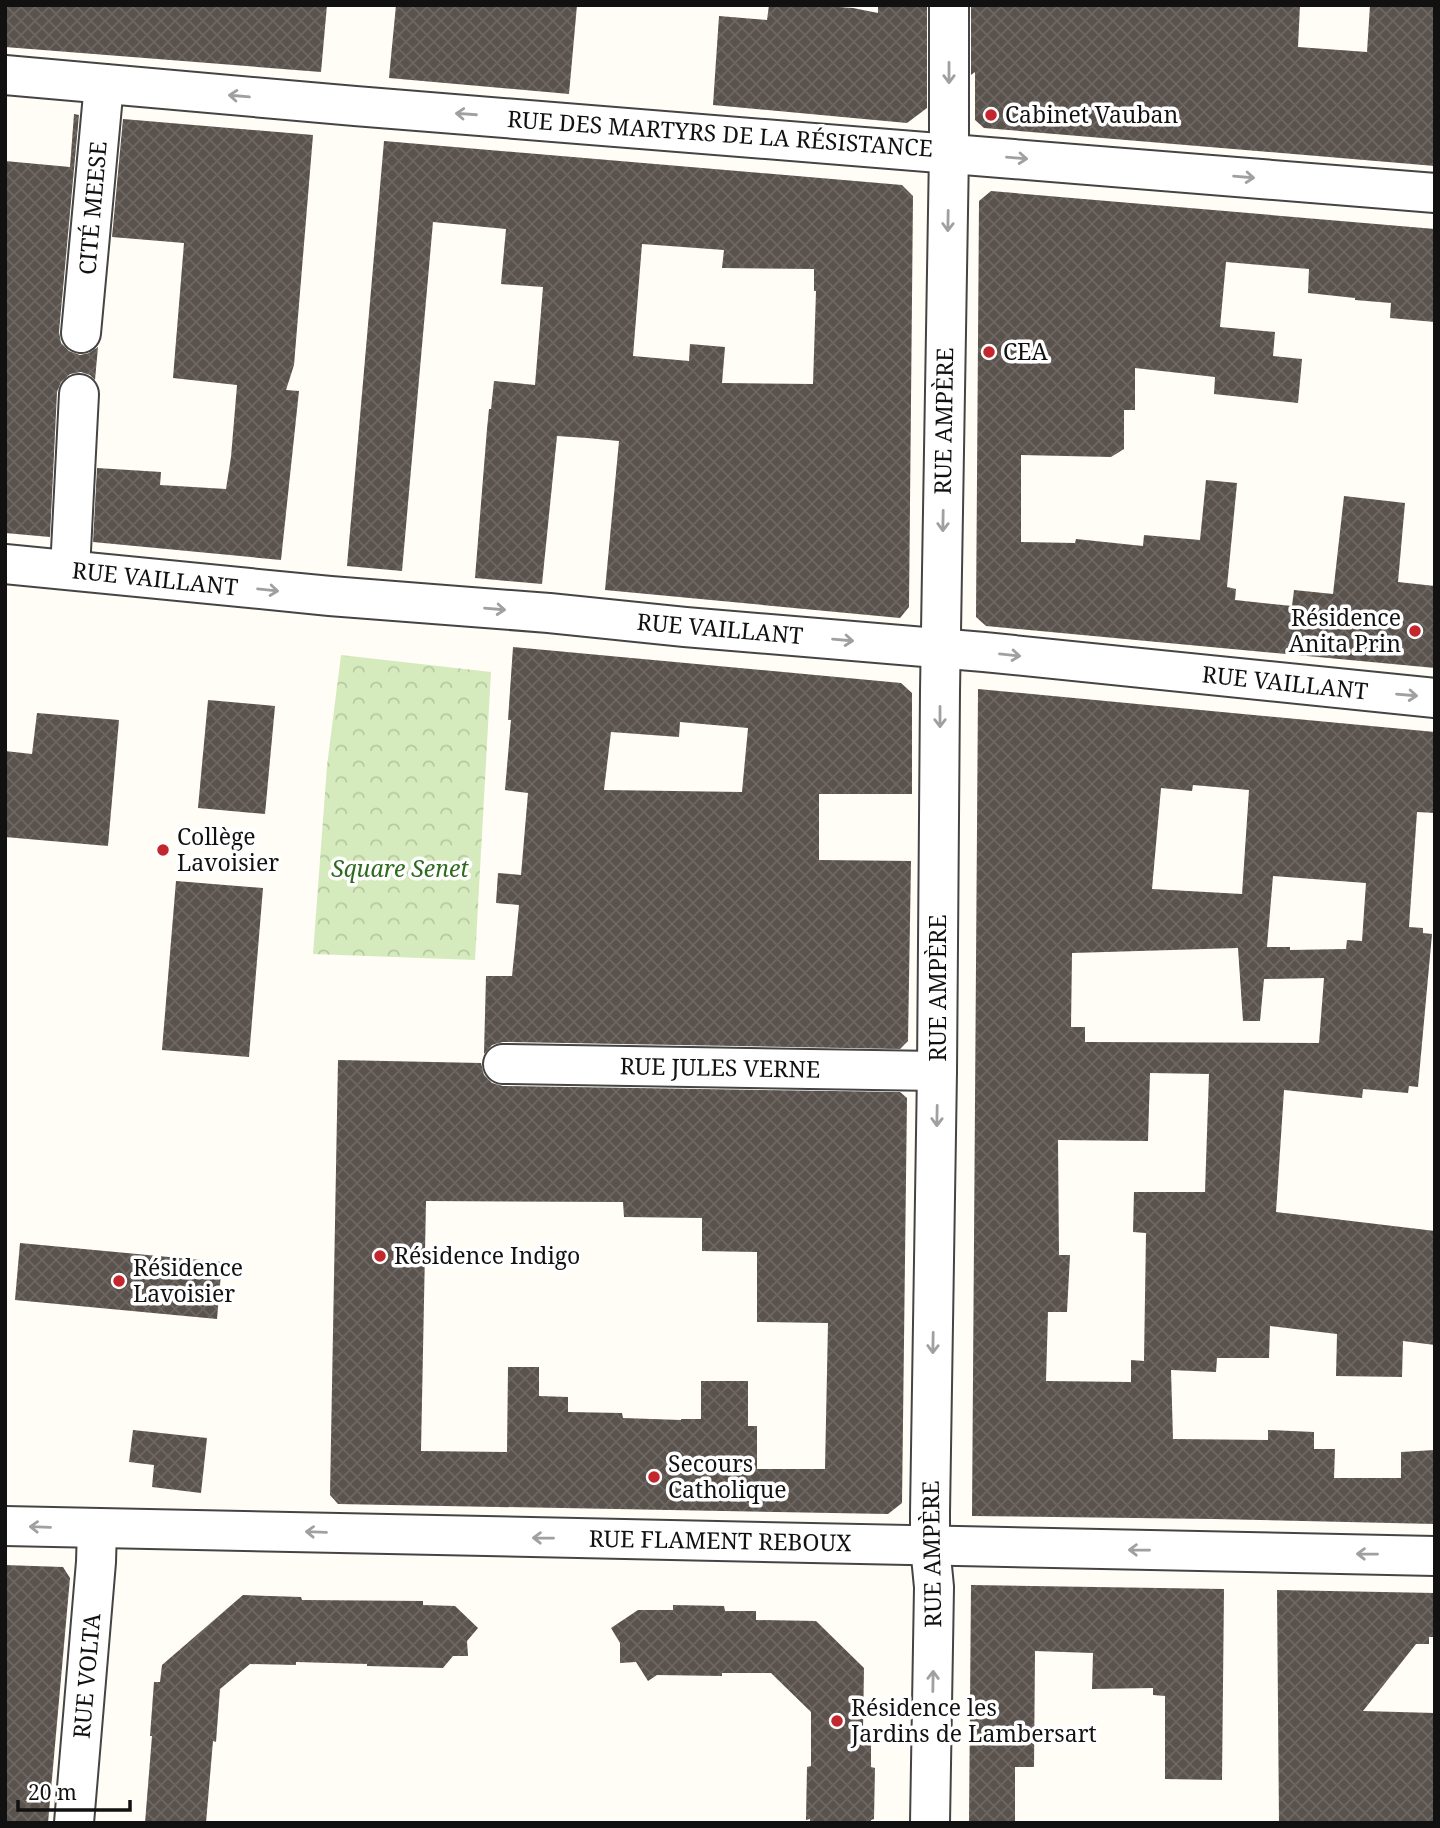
<svg xmlns="http://www.w3.org/2000/svg" width="1440" height="1828" viewBox="0 0 1440 1828" font-family="'Noto Serif',serif">
<style>
.park{fill:url(#park-crowns)}
.building{fill:url(#building-cross-hatch);fill-rule:evenodd}
.lines{fill:none;stroke-linecap:round;stroke-linejoin:round}
.minor-casing{stroke:#444;stroke-width:42}
.minor{stroke:#fff;stroke-width:38}
.oneway{stroke:#a0a0a0}
.poi-dot{fill:#c4262e;stroke:#fff;stroke-width:2.5}
.labels{text-anchor:middle;stroke-width:7;stroke-linejoin:round;paint-order:stroke}
.poi-label{font-size:23px;fill:#111;stroke:#fff;text-anchor:start}
.street-label{font-size:23px;fill:#111;stroke:#fff}
.park-label{font-size:23px;font-style:italic;fill:#2f6b1f;stroke:#fff}
</style>
<defs>
<pattern id="park-crowns" width="20" height="18" patternUnits="userSpaceOnUse" patternTransform="scale(1.75)"><rect width="20" height="18" fill="#d5ebbd"/><path d="M2 6a3 3 0 1 1 6 0M12 15a3 3 0 1 1 6 0" fill="none" stroke="#b6c8a1"/></pattern>
<pattern id="building-cross-hatch" width="8" height="8" patternUnits="userSpaceOnUse" patternTransform="scale(1.75)"><rect width="8" height="8" fill="#5a524d"/><path d="M0 0l8 8M0 8l8-8" fill="none" stroke="#6d6662"/></pattern>
</defs>
<rect width="100%" height="100%" fill="#fffdf5"/>
<!-- park -->
<path class="park" d="M341,655L491,672L475,960L313,954L327,766Z"/>
<!-- building -->
<g class="building">
<path d="M5,5H327L321,72L5,47Z"/>
<path d="M396,5H577L569,94L389,78Z"/>
<path d="M769,5H810L853,8L878,13V5H927V108L907,123L713,105L719,16L767,20Z"/>
<path d="M971,5H1131L1167,7V5H1300L1298,47L1367,52L1370,5H1435V166L984,128L975,120V72L971,75Z"/>
<path d="M74,114L79,115L59,332L61,343L69,351L80,355L89,353L98,347L95,380L90,375L81,372L70,374L61,382L57,392L50,537L5,533V161L70,167Z"/>
<path d="M123,119L313,135L294,365L286,390L299,391L281,560L93,542L97,468L161,472L160,485L226,489L231,457L237,385L173,378L184,243L112,237Z"/>
<path d="M384,141L902,185L913,196L909,607L900,618L605,590L619,441L587,438L557,436L542,584L475,578L487,429L489,409H491L494,381L535,385L543,287L501,284L506,229L433,222L402,571L347,566ZM642,244L724,250L722,268L814,269V291H816L813,384L722,383L725,347L690,344L689,361L633,356Z"/>
<path d="M991,191L1435,229V322L1390,318L1391,303L1355,300V298L1308,293L1309,269L1226,262L1220,327L1275,332L1273,356L1302,359L1298,403L1214,394L1215,377L1135,368V410H1124V449L1111,457L1021,455V542L1075,543L1076,539L1143,546L1144,535L1200,540L1206,480L1237,483L1227,587L1236,589L1235,600L1292,606L1294,590L1333,594L1344,496L1405,503L1398,582L1435,586V668L986,626L976,617L979,201Z"/>
<path d="M513,647L901,683L912,693V794H819V860L911,861L908,1041L900,1049L503,1042L492,1045L484,1054L486,976H512L515,947L519,905L496,903L498,873L521,875L528,793L505,790L511,720H508ZM680,722L748,728L742,792L604,790L611,732L679,737Z"/>
<path d="M978,689L1435,732V813L1417,812L1409,927L1423,928V933L1432,934L1418,1087L1409,1086L1408,1093L1363,1089L1362,1098L1284,1090L1276,1212L1435,1231V1345L1403,1341L1402,1377L1336,1376L1337,1334L1270,1326L1269,1358H1217L1216,1372L1171,1370L1173,1439L1268,1440V1430L1314,1432V1449H1335L1334,1478H1401V1452L1435,1450V1524L1214,1519L972,1516ZM1193,785L1249,790L1242,894L1152,889L1161,788L1192,791ZM1273,876L1366,883L1362,941L1347,940L1346,949L1290,950V947H1267ZM1238,948L1243,1021H1260L1264,979L1324,978L1319,1043L1085,1042V1027H1071L1072,953ZM1150,1073L1209,1074L1205,1192H1134L1133,1232L1146,1233L1144,1361L1131,1360V1382L1046,1381L1048,1312H1067L1070,1255H1059L1058,1140L1148,1141Z"/>
<path d="M208,700L275,706L265,814L198,808Z"/>
<path d="M37,713L119,720L108,846L5,837V751L32,754Z"/>
<path d="M176,881L263,888L249,1057L162,1050Z"/>
<path d="M338,1060L481,1063L484,1075L492,1083L503,1086L900,1092L907,1098L902,1503L888,1514L338,1504L330,1495ZM426,1201L623,1202L624,1217L702,1218V1251L757,1252V1322L828,1323L825,1469H757V1426H748V1381H701V1419H681V1420L623,1418L622,1413L568,1412V1397L539,1396V1367H508L507,1452L421,1451Z"/>
<path d="M20,1243L222,1262L217,1319L15,1300Z"/>
<path d="M133,1430L207,1438L201,1493L152,1487L154,1465L129,1462Z"/>
<path d="M5,1565L63,1567L70,1578L48,1823H5Z"/>
<path d="M971,1585L1224,1589L1222,1780L1165,1779V1696L1153,1695V1688L1092,1689L1093,1653L1035,1651L1034,1767H1015V1823H969Z"/>
<path d="M1277,1590L1435,1593V1637H1429V1644H1416L1363,1711L1435,1713V1823H1279Z"/>
<path d="M243,1595L301,1597L302,1600L423,1601V1605L455,1606L478,1628L467,1641L468,1656H453L443,1668L367,1666V1664L296,1662V1665L250,1664L220,1689L216,1742L213,1741L206,1823H145L152,1736H150L154,1682H160L162,1665Z"/>
<path d="M673,1605L724,1606L725,1611H756V1620L816,1621L864,1668L863,1730H871V1767L875,1768L874,1819L871,1820V1823H810V1819L806,1820L807,1767L811,1766V1712L771,1673H722V1676L657,1675L648,1681L636,1662L620,1663V1643L611,1628L638,1610H673Z"/>
</g>
<g class="lines">
<defs>
<g id="minor">
<path d="M5,75L355,106L1435,193"/>
<path d="M81,333L104,84"/>
<path d="M5,564L330,596L549,613L685,627L984,652L1435,698"/>
<path d="M70,570L79,394"/>
<path d="M503,1064L937,1071"/>
<path d="M5,1526L1435,1556"/>
<path d="M74,1823L96,1562L97,1529"/>
<path d="M930,1823L934,1587L930,1546V1513L937,1071L940,691L949,152V5"/>
</g>
</defs>
<!-- minor casing -->
<use href="#minor" class="minor-casing"/>
<!-- minor -->
<use href="#minor" class="minor"/>
</g>
<!-- one-way arrows -->
<defs><path id="oneway-shaft" d="M-6 0H5M1.5-3L5.5 0L1.5 3" fill="none" stroke-width="1.6" stroke-linecap="round" stroke-linejoin="round" transform="scale(1.75)"/></defs>
<g class="oneway">
<use href="#oneway-shaft" transform="translate(949 73) rotate(90)"/>
<use href="#oneway-shaft" transform="translate(239 96) rotate(-175)"/>
<use href="#oneway-shaft" transform="translate(466 114) rotate(-176)"/>
<use href="#oneway-shaft" transform="translate(1017 158) rotate(5)"/>
<use href="#oneway-shaft" transform="translate(1244 177) rotate(5)"/>
<use href="#oneway-shaft" transform="translate(948 221) rotate(91)"/>
<use href="#oneway-shaft" transform="translate(943 521) rotate(91)"/>
<use href="#oneway-shaft" transform="translate(268 590) rotate(6)"/>
<use href="#oneway-shaft" transform="translate(495 609) rotate(5)"/>
<use href="#oneway-shaft" transform="translate(843 640) rotate(5)"/>
<use href="#oneway-shaft" transform="translate(1010 655) rotate(6)"/>
<use href="#oneway-shaft" transform="translate(1407 695) rotate(5)"/>
<use href="#oneway-shaft" transform="translate(940 717) rotate(90)"/>
<use href="#oneway-shaft" transform="translate(937 1116) rotate(91)"/>
<use href="#oneway-shaft" transform="translate(933 1343) rotate(91)"/>
<use href="#oneway-shaft" transform="translate(40 1527) rotate(-178)"/>
<use href="#oneway-shaft" transform="translate(316 1532) rotate(-178)"/>
<use href="#oneway-shaft" transform="translate(543 1538) rotate(-179)"/>
<use href="#oneway-shaft" transform="translate(1139 1550) rotate(-179)"/>
<use href="#oneway-shaft" transform="translate(1367 1554) rotate(-179)"/>
<use href="#oneway-shaft" transform="translate(933 1681) rotate(-89)"/>
</g>
<!-- markers -->
<g class="poi-dot">
<circle cx="991" cy="115" r="7"/>
<circle cx="989" cy="352" r="7"/>
<circle cx="1415" cy="631" r="7"/>
<circle cx="163" cy="850" r="7"/>
<circle cx="380" cy="1256" r="7"/>
<circle cx="119" cy="1281" r="7"/>
<circle cx="654" cy="1477" r="7"/>
<circle cx="837" cy="1721" r="7"/>
</g>
<g class="labels">
<!-- poi labels -->
<g class="poi-label">
<text x="1005" y="123">Cabinet Vauban</text>
<text x="1003" y="360">CEA</text>
<text x="1401" y="626" text-anchor="end">Résidence<tspan x="1401" dy="26">Anita Prin</tspan></text>
<text x="177" y="845">Collège<tspan x="177" dy="26">Lavoisier</tspan></text>
<text x="394" y="1264">Résidence Indigo</text>
<text x="133" y="1276">Résidence<tspan x="133" dy="26">Lavoisier</tspan></text>
<text x="668" y="1472">Secours<tspan x="668" dy="26">Catholique</tspan></text>
<text x="851" y="1716">Résidence les<tspan x="851" dy="26">Jardins de Lambersart</tspan></text>
</g>
<!-- street labels -->
<g class="street-label">
<text transform="translate(720 134) rotate(4)" y="8">RUE DES MARTYRS DE LA RÉSISTANCE</text>
<text transform="translate(93 208) rotate(-85)" y="8">CITÉ MEESE</text>
<text transform="translate(944 421) rotate(-89)" y="8">RUE AMPÈRE</text>
<text transform="translate(155 579) rotate(6)" y="8">RUE VAILLANT</text>
<text transform="translate(720 629) rotate(5)" y="8">RUE VAILLANT</text>
<text transform="translate(1285 683) rotate(6)" y="8">RUE VAILLANT</text>
<text transform="translate(938 988) rotate(-90)" y="8">RUE AMPÈRE</text>
<text transform="translate(720 1068) rotate(1)" y="8">RUE JULES VERNE</text>
<text transform="translate(720 1541) rotate(1)" y="8">RUE FLAMENT REBOUX</text>
<text transform="translate(932 1554) rotate(-91)" y="8">RUE AMPÈRE</text>
<text transform="translate(87 1676) rotate(-85)" y="8">RUE VOLTA</text>
</g>
<!-- park labels -->
<g class="park-label">
<text x="400" y="877">Square Senet</text>
</g>
</g>
<!-- border -->
<rect width="1440" height="1828" fill="none" stroke="#111111" stroke-width="14"/>
<!-- scale -->
<path d="M18 1800v10h112v-10" fill="none" stroke="#111111" stroke-width="3.5"/>
<text x="28" y="1800" font-size="21" fill="#111111" stroke="#ffffff" stroke-width="5" paint-order="stroke">20 m</text>
</svg>
